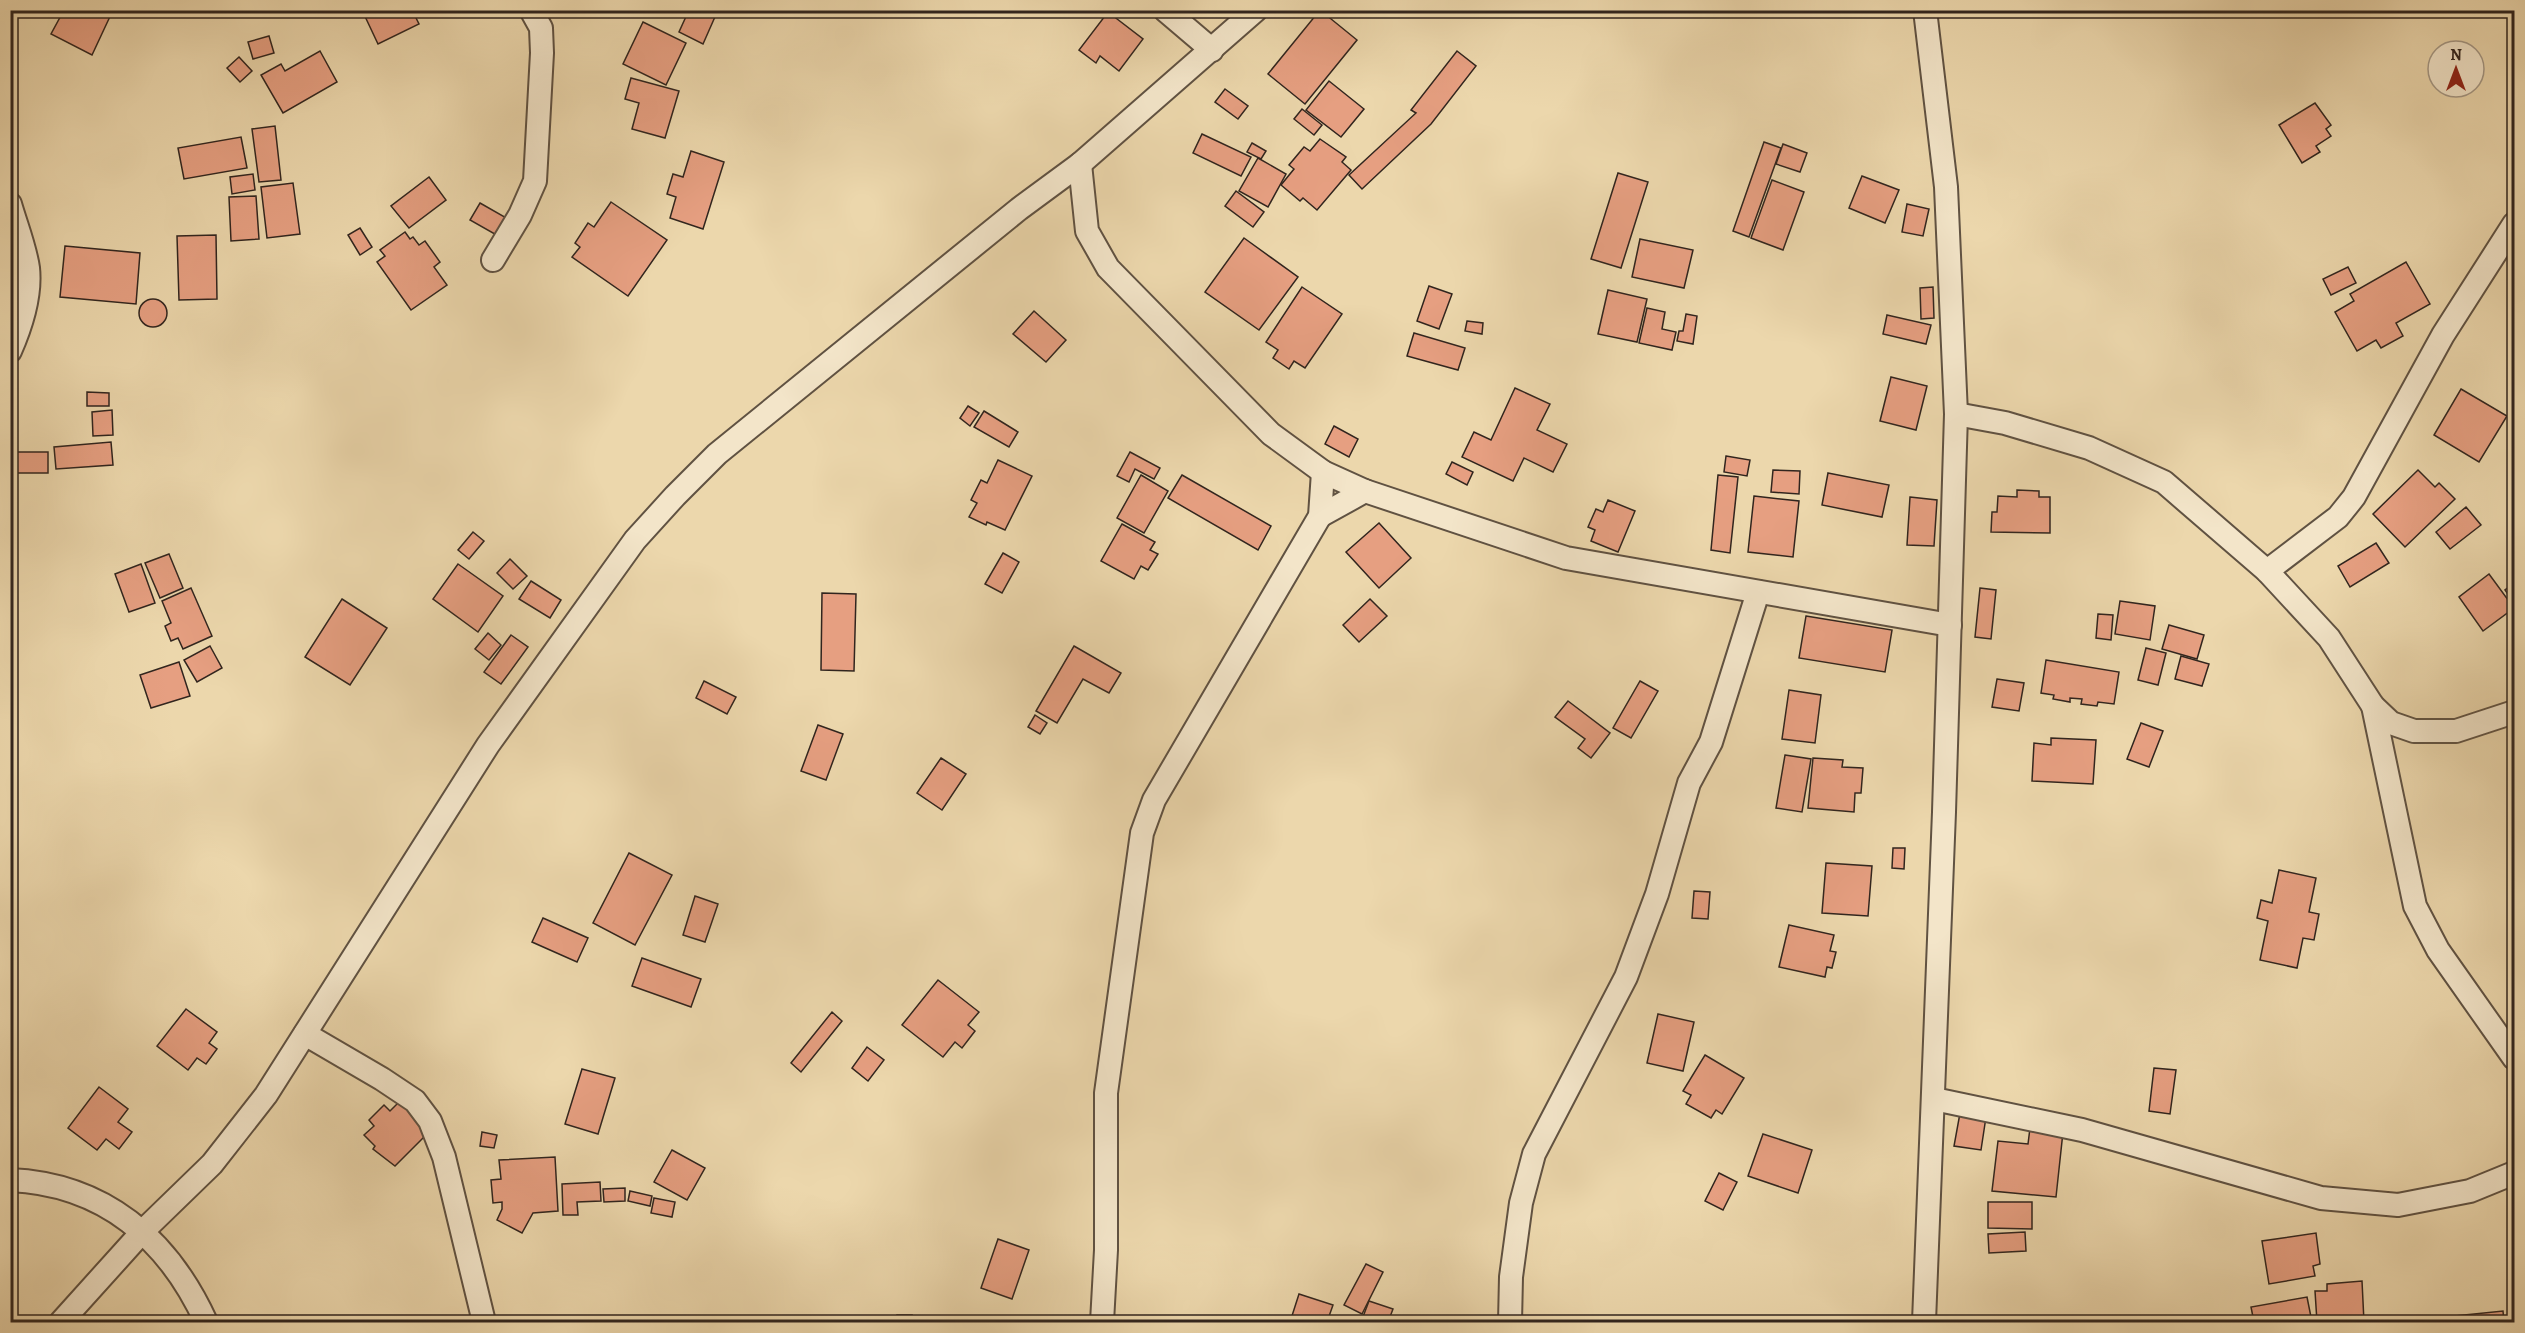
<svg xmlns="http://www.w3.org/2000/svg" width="2525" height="1333" viewBox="0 0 2525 1333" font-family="Alegreya,serif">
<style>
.building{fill:#e69f81;stroke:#31251e;stroke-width:1.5}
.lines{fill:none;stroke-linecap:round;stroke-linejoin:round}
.minor-casing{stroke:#605242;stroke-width:26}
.minor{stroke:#f3e5c9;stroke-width:22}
</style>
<rect width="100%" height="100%" fill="#ecd7ac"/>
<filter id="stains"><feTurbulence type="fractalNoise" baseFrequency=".00333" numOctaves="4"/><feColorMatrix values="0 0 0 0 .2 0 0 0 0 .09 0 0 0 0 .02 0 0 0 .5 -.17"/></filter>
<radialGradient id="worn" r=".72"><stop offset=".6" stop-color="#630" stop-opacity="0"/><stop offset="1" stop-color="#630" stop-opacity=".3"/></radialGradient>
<!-- building -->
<g class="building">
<path d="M64,10H113L92,55L51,34Z"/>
<path d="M362,10H412L419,24L378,44Z"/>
<path d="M689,10H718L703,44L679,32Z"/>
<path d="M1320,10L1357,40L1305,104L1268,74Z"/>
<path d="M1108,12L1143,39L1119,71L1100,56L1096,63L1079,50Z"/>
<path d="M643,22L686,43L666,85L623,64Z"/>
<path d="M269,36L274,53L253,59L248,42Z"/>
<path d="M320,51L337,82L283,113L261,75L281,64L285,71Z"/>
<path d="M1457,51L1476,66L1431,124L1362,189L1349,175L1416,113L1411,110Z"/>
<path d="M239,57L252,71L240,82L227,68Z"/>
<path d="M631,78L679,91L665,138L632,129L639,103L625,99Z"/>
<path d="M1329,81L1364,109L1341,137L1306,110Z"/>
<path d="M1225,89L1248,106L1238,119L1215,102Z"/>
<path d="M2315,103L2331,125L2326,129L2331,136L2316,146L2320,152L2302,163L2279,125Z"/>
<path d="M1302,109L1322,125L1314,135L1294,119Z"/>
<path d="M275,126L281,180L259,182L252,129Z"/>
<path d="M1202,134L1251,157L1241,176L1193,153Z"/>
<path d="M241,137L247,168L184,179L178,148Z"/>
<path d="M1320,139L1346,157L1342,162L1351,170L1317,210L1303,198L1300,201L1281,185L1294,169L1289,165L1304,147L1310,151Z"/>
<path d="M1764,142L1781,148L1749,237L1733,231Z"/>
<path d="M1252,143L1266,151L1261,159L1247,152Z"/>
<path d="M1783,144L1807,153L1800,172L1776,164Z"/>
<path d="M691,151L724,162L703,229L670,218L676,197L667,194L673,174L683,177Z"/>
<path d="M1258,158L1286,174L1268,207L1239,191Z"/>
<path d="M1618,173L1648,182L1621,268L1591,259Z"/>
<path d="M253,174L255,190L232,194L230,177Z"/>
<path d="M1862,176L1899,190L1885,223L1849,208Z"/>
<path d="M429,177L446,200L409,228L391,206Z"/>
<path d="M1772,180L1804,192L1783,250L1751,238Z"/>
<path d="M293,183L300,234L267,238L261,187Z"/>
<path d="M1236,191L1264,212L1253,227L1225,206Z"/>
<path d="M256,196L259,239L231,241L229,197Z"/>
<path d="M611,202L667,240L628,296L572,257L580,247L575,243L588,223L594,227Z"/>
<path d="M480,203L510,220L500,237L470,220Z"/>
<path d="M1907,204L1929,209L1923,236L1902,232Z"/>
<path d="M360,228L372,247L360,255L348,235Z"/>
<path d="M405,232L410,239L413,237L419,245L425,241L440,262L434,267L447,285L411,310L377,262L385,256L380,250Z"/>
<path d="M216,235L217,299L179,300L177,236Z"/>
<path d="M1244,238L1298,277L1259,330L1205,292Z"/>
<path d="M1640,239L1693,250L1684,288L1632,277Z"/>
<path d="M65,246L140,253L136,304L60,297Z"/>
<path d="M2406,262L2430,304L2396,323L2403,336L2381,348L2376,340L2357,351L2335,312L2354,301L2350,294Z"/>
<path d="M2348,267L2356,283L2331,295L2323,279Z"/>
<path d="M1429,286L1452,294L1439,329L1417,321Z"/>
<path d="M1302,287L1342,314L1305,368L1294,361L1289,369L1273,358L1278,350L1266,342Z"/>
<path d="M1933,287L1934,318L1921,319L1920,288Z"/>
<path d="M1608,290L1647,299L1637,342L1598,334Z"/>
<circle cx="153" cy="313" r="14"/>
<path d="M1647,308L1665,312L1662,329L1676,332L1672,350L1639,343Z"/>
<path d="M1034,311L1066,340L1046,362L1013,334Z"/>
<path d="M1686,314L1697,316L1693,344L1677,341L1679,331H1683Z"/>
<path d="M1887,315L1931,325L1926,344L1883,334Z"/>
<path d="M1467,321L1483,323L1482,334L1465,331Z"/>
<path d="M1414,333L1465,348L1458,370L1407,356Z"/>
<path d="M1891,377L1927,386L1916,430L1880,421Z"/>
<path d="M1515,388L1550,404L1537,430L1567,444L1553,472L1524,458L1513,481L1462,457L1474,432L1491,440Z"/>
<path d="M2461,389L2507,416L2479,462L2434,435Z"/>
<path d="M87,392L109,393V406H87Z"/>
<path d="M968,406L979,413L970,426L960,418Z"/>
<path d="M112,410L113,435L93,436L92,412Z"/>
<path d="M984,411L1018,432L1009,447L974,427Z"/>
<path d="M1334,426L1358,439L1349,457L1325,444Z"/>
<path d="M111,442L113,465L56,469L54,447Z"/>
<rect x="13" y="452" width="35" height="21"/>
<path d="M1130,452L1160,468L1154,479L1135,469L1129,482L1117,476Z"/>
<path d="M1726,456L1750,460L1747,476L1724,472Z"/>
<path d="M998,460L1032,476L1005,530L987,522L986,525L969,517L977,503L971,500L981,480L987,483Z"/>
<path d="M1452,462L1473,472L1467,485L1446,474Z"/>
<path d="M1773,470L1800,471L1799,494L1771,492Z"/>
<path d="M2418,470L2435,487L2439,483L2455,499L2405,547L2373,514Z"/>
<path d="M1828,473L1889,485L1882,517L1822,505Z"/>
<path d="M1141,475L1168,491L1144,533L1117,518Z"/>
<path d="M1182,475L1271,526L1258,550L1168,498Z"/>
<path d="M1718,475L1738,477L1730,553L1711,550Z"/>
<path d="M2017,490L2039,491V497H2050V533L1991,532L1992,512H1997L1998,496L2017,497Z"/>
<path d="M1754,496L1799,501L1793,557L1748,552Z"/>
<path d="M1910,497L1937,500L1934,546L1907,545Z"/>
<path d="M1608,500L1635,511L1618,552L1591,541L1595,530L1588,527L1596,509L1603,512Z"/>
<path d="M2466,507L2481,525L2450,549L2436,532Z"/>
<path d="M1379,523L1411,558L1379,588L1346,552Z"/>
<path d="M1122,524L1155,542L1150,550L1158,554L1148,570L1141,566L1134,579L1101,561Z"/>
<path d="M473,532L484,541L469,559L458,550Z"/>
<path d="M2376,543L2389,563L2350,587L2338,566Z"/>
<path d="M1003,553L1019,562L1002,593L985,584Z"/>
<path d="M169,554L183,588L160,598L145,563Z"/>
<path d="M510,559L527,576L513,589L497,573Z"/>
<path d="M141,564L155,603L129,612L115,574Z"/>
<path d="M458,564L503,596L478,632L433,599Z"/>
<path d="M2489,574L2514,608L2483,631L2459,597Z"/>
<path d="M531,581L561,600L550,618L519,599Z"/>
<path d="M2514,583V603L2505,590Z"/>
<path d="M191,588L212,636L183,649L178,638L171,641L165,626L171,623L162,601Z"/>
<path d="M1980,588L1996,590L1991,639L1975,637Z"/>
<path d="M822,593L856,594L854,671L821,670Z"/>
<path d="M342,599L387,628L350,685L305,657Z"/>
<path d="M1370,599L1387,616L1359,642L1343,625Z"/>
<path d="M2120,601L2155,606L2150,640L2115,634Z"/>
<path d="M2098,614L2113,615L2111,640L2096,638Z"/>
<path d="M1806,616L1892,630L1885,672L1799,658Z"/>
<path d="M2169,625L2204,635L2197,659L2162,649Z"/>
<path d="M488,633L501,645L489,660L475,649Z"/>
<path d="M511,635L528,647L501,684L484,672Z"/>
<path d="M210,646L222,668L197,682L184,660Z"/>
<path d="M1074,646L1121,673L1109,693L1083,679L1057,723L1036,711Z"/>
<path d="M2146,648L2166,653L2158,685L2138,680Z"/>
<path d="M2181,656L2209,664L2202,686L2175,679Z"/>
<path d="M2046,660L2119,672L2114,704L2098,702L2097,706L2081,704L2082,699L2070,698V702L2053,699L2054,695L2041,693Z"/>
<path d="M179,662L190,696L151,708L140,675Z"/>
<path d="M1997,679L2024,683L2019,711L1992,707Z"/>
<path d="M704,681L736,697L727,714L696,698Z"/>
<path d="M1640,681L1658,691L1631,738L1613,728Z"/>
<path d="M1789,690L1821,695L1815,743L1782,739Z"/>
<path d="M1568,701L1610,733L1591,758L1578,748L1585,739L1555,717Z"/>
<path d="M1035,715L1047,723L1040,734L1028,727Z"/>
<path d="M2141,723L2163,731L2149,767L2127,759Z"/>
<path d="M818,725L843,734L826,780L801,771Z"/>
<path d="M2051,738L2096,740L2093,784L2032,781L2034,743L2051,745Z"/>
<path d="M1785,755L1811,759L1802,812L1776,808Z"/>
<path d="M941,758L966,774L942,810L917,793Z"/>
<path d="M1813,758L1843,760L1842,767L1863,768L1861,793H1855L1854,812L1808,808Z"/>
<path d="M1893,848H1905L1904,869L1892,868Z"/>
<path d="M629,853L672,875L635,945L593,923Z"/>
<path d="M1826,863L1872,866L1868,916L1822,913Z"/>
<path d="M2279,870L2316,878L2309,912L2319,914L2314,940L2303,938L2297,968L2260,960L2268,921L2257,918L2261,900L2272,903Z"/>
<path d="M1694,891L1710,892L1708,919L1692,918Z"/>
<path d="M695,896L718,904L705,942L683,935Z"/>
<path d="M543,918L588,938L577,962L532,942Z"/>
<path d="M1789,925L1834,935L1830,951L1836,952L1832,968L1827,967L1825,977L1779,967Z"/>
<path d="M642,958L701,979L691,1007L632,986Z"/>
<path d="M938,980L979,1012L968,1025L975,1031L962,1048L955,1042L943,1057L902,1025Z"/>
<path d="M186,1009L217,1032L209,1043L217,1049L206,1064L197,1058L188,1070L157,1046Z"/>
<path d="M832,1012L842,1021L801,1072L791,1063Z"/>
<path d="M1658,1014L1694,1022L1683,1071L1647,1063Z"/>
<path d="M867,1047L884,1060L868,1081L852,1068Z"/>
<path d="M1705,1055L1744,1078L1722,1114L1716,1110L1711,1118L1686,1104L1691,1095L1683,1091Z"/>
<path d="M2154,1068L2176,1070L2170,1114L2149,1111Z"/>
<path d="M582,1069L615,1078L598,1134L565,1124Z"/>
<path d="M99,1087L128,1109L118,1122L132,1132L119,1149L106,1139L97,1150L68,1128Z"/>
<path d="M400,1101L428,1133L395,1166L373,1149L375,1146L364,1135L374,1126L369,1120L384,1105L390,1111Z"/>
<path d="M1960,1113L1986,1117L1981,1150L1954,1146Z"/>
<path d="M2030,1128L2063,1132L2056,1197L1992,1191L1998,1141L2028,1144Z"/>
<path d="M482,1132L497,1135L494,1148L480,1146Z"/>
<path d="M1763,1134L1812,1150L1798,1193L1748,1176Z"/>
<path d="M672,1150L705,1168L687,1200L654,1182Z"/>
<path d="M555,1157L558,1211L533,1213L522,1233L497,1220L502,1209V1202L493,1203L491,1180L501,1179L499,1160Z"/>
<path d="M1719,1173L1737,1182L1723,1210L1705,1201Z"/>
<path d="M600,1182L601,1201L577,1202L578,1215H563L562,1184Z"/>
<path d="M625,1188V1201L604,1202L603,1189Z"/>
<path d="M630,1191L652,1196L650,1206L628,1201Z"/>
<path d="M654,1198L675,1202L672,1217L651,1213Z"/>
<path d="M1988,1202H2032V1229L1988,1228Z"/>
<path d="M2025,1232L2026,1251L1989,1253L1988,1234Z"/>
<path d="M2316,1233L2320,1264L2313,1266L2315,1276L2269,1284L2262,1241Z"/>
<path d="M998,1239L1029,1250L1012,1299L981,1288Z"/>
<path d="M1366,1264L1383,1272L1362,1314L1344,1305Z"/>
<path d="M2362,1281L2364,1322H2317L2315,1291H2327V1284Z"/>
<path d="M1299,1294L1333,1305L1327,1322H1290Z"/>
<path d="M2307,1297L2312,1322H2254L2251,1307Z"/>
<path d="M1369,1301L1393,1309L1388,1322H1361Z"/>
<path d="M2503,1311L2504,1322H2456L2455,1316Z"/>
<path d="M897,1315H912L911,1322H897Z"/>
</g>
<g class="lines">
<defs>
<g id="minor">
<path d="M1165,10L1212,50"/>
<path d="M1080,164L1087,231L1108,268L1271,434L1323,472L1365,491L1566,558L1950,625"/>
<path d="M10,204C16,225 25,247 28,268C31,295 21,326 10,351"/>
<path d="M493,260L520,215L535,181L542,53L541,28L531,10"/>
<path d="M1956,414L2005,423L2089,448L2164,482L2267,571L2329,638L2373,706L2391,723L2414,731H2456L2514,712"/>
<path d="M1320,516L1365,491"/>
<path d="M2267,571L2338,517L2354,497L2443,335L2514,224"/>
<path d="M2373,706L2415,906L2438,950L2514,1058"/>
<path d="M305,1034L382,1079L415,1101L430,1121L444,1157L484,1322"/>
<path d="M1934,1099L2082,1130L2321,1198L2398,1205L2470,1191L2514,1173"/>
<path d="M10,1180C104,1184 168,1239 206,1322"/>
<path d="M61,1322L143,1231L212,1164L266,1095L488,745L635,540L675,496L717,454L1019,209L1080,164L1256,10"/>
<path d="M1102,1322L1106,1250V1093L1142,833L1154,800L1320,516L1323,472"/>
<path d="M1510,1322L1511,1277L1521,1203L1534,1154L1626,977L1657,894L1689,783L1711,742L1758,592"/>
<path d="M1924,1322L1944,812L1956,414L1946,187L1925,10"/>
</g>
</defs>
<!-- minor casing -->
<use href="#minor" class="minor-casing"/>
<!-- minor -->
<use href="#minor" class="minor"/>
</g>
<!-- margin -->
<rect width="2525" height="1333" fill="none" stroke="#ecd7ac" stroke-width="36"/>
<rect x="12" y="12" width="2501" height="1309" fill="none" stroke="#31251e" stroke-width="3"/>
<rect x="18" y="18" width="2489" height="1297" fill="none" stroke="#31251e" stroke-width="1.5"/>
<!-- north arrow -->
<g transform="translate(2456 69)"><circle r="28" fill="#f3e5c9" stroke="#a59885" stroke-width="1.5"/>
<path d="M0-4.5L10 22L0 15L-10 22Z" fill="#8f2418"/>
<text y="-9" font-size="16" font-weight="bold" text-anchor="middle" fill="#31251e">N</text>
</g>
<rect width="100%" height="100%" filter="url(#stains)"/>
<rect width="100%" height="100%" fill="url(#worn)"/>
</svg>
